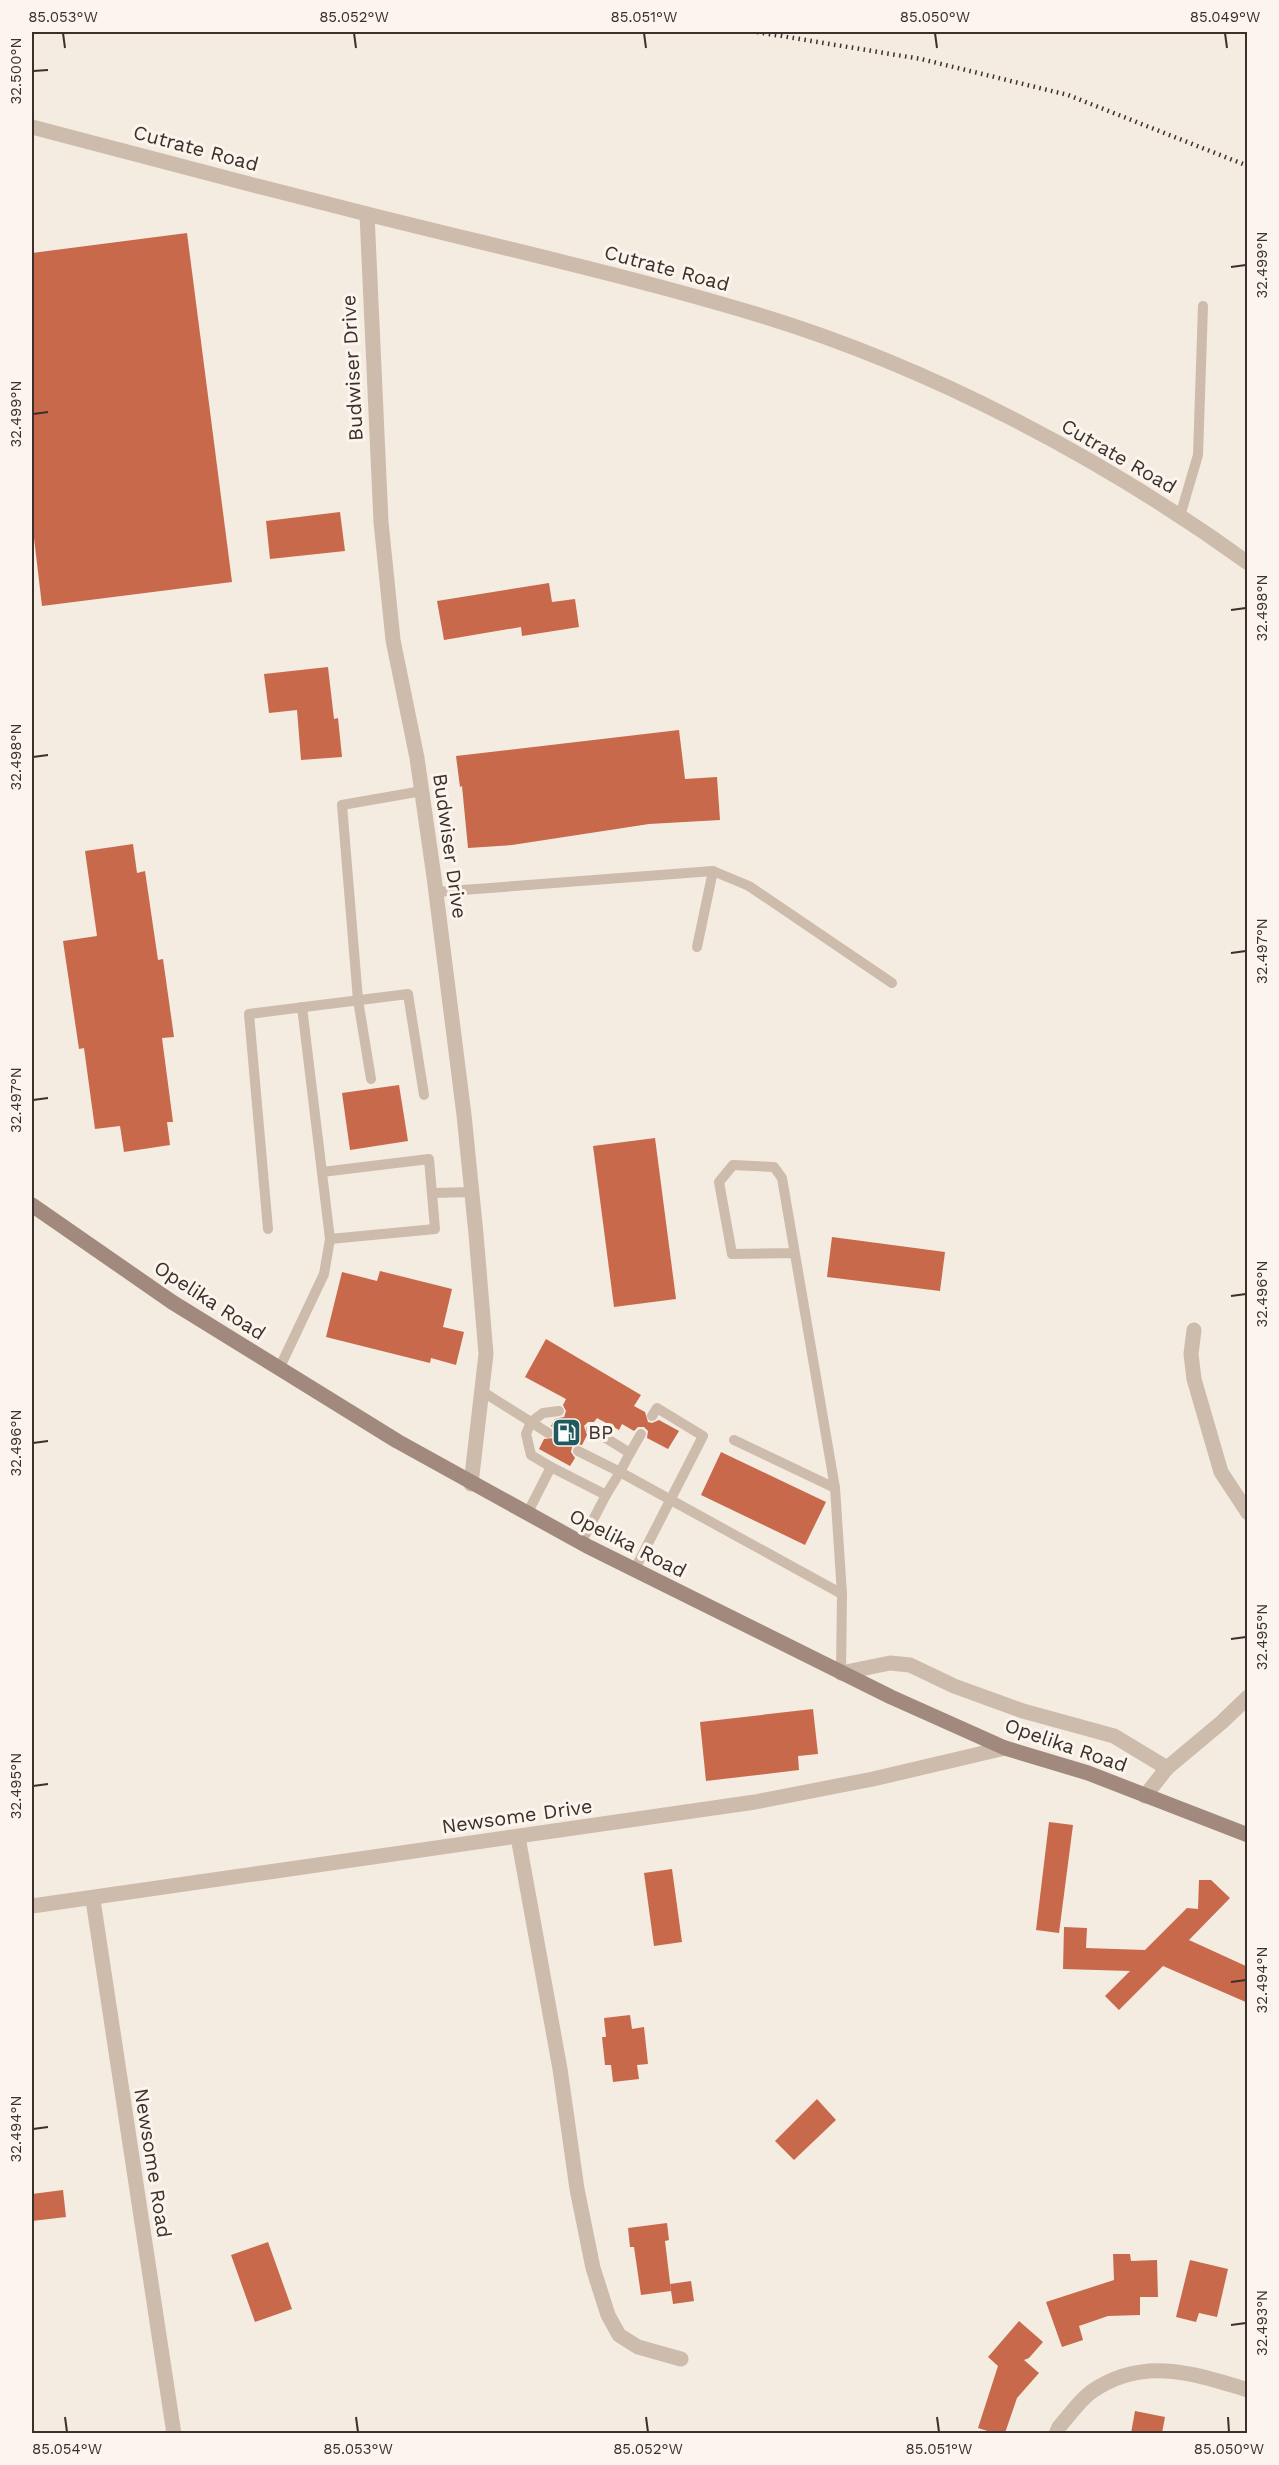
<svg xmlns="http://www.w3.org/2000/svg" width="1279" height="2465" viewBox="0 0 1279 2465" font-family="'Work Sans',sans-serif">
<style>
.building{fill:#c8694b}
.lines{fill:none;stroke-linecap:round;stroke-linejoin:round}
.service{stroke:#cdbbac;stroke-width:10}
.minor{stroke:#cdbbac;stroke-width:15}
.tertiary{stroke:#cdbbac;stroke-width:15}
.secondary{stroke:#a18a7d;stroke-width:15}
.rail{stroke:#3b302b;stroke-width:4.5;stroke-dasharray:1.5 4.5;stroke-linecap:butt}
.ticks{fill:none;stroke:#3b302b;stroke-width:2}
.labels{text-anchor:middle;stroke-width:6;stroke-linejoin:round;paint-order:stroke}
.street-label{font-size:20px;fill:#3b302b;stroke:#fbf5ee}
.poi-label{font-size:20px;fill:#3b302b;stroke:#fbf5ee;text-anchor:start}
.neatline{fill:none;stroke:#3b302b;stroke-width:2}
.ticks-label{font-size:15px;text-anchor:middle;fill:#3b302b}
</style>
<rect width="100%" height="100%" fill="#f4ebe1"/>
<!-- building -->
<g class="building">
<path d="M187,233L232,582L42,606L32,521V253Z"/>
<path d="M340,512L345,551L270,559L266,521Z"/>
<path d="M549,583L552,602L575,599L579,627L522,636L521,627L444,640L437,601Z"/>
<path d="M328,667L334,719L338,718L342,757L301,760L297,710L269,713L264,674Z"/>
<path d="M679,730L685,779L717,777L720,820L649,824L512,845L468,848L462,786L460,787L456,756Z"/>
<path d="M133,844L137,873L145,871L158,960L163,959L174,1037L162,1038L173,1122H167L170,1145L124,1152L120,1126L95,1129L84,1048L79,1049L63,941L97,936L85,851Z"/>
<path d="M399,1085L408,1141L350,1150L342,1093Z"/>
<path d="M655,1138L676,1299L614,1307L593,1146Z"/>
<path d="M832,1237L945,1252L940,1291L827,1277Z"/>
<path d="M380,1271L452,1289L443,1327L464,1332L456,1365L431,1358L430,1363L326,1337L342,1272L377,1281Z"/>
<path d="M546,1339L641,1395L634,1406L645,1412L648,1422L652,1423L659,1420L679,1431L668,1449L647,1438L648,1431L644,1427H638L634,1431L622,1424L619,1430L597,1418L594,1422H588L584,1426L587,1435L582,1445L577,1444L572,1447L571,1452L575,1458L570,1466L539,1449L544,1439L554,1438L555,1430L551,1426L555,1419L564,1417L566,1411L563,1405L566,1399L525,1377Z"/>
<path d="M721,1452L826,1502L805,1545L701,1495Z"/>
<path d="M813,1709L818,1754L798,1756L799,1770L706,1781L700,1722Z"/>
<path d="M1049,1822L1073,1825L1059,1933L1036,1930Z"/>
<path d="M672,1869L682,1942L654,1946L644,1873Z"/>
<path d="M1199,1880H1211L1230,1898L1189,1940L1248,1967V2003L1163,1966L1119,2010L1105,1996L1130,1971L1063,1969L1064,1927L1087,1928L1086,1948L1145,1950L1187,1908L1198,1909Z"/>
<path d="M630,2015L632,2029L644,2027L648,2064L637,2065L639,2079L613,2082L611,2065H605L602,2037H606L604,2018Z"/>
<path d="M817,2099L836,2120L794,2160L775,2141Z"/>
<path d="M63,2190L66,2217L32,2221V2194Z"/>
<path d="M667,2223L669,2240L665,2241L671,2291L641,2295L634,2247H630L628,2228Z"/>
<path d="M268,2242L292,2309L255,2322L231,2255Z"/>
<path d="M1113,2254H1130L1131,2261L1157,2260L1158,2297H1140V2315L1108,2316L1079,2326L1083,2340L1062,2347L1046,2302L1114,2280Z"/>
<path d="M1190,2260L1228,2269L1217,2317L1199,2313L1196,2322L1176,2317Z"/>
<path d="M691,2281L694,2301L673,2304L670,2284Z"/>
<path d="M1019,2321L1043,2342L1029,2358L1024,2360L1039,2373L1017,2398L1005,2433H994L978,2428L998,2366L988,2357Z"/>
<path d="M1135,2411L1165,2417L1162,2433H1131Z"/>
</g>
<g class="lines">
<!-- service -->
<g class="service">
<path d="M1180,516L1198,455L1203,306"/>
<path d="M436,892L713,871L749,886L892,983"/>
<path d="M697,947L713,871"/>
<path d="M302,1007L330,1239L435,1229L429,1159L322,1172"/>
<path d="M371,1079L358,1000L342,805L422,791"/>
<path d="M432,1193L472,1192"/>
<path d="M268,1229L249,1014L408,994L424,1095"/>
<path d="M793,1253L732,1254L719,1182L733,1165L774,1167L782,1178L835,1488L842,1594L841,1673"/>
<path d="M279,1369L324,1274L330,1239"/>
<path d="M483,1392L531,1422L526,1434L531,1455L551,1467L527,1514"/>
<path d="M591,1429L630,1453L620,1472L842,1594"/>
<path d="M548,1433L531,1422L543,1413L559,1411"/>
<path d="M734,1440L835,1488"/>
<path d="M630,1453L641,1434"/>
<path d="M551,1467L606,1495L620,1472L578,1451"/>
<path d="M581,1543L606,1495"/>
<path d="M635,1569L703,1436L657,1408L652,1416"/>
</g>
<!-- minor -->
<g class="minor">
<path d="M367,214L381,522L393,640L417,758L434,877L464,1115L476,1234L486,1354L471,1484"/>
<path d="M1194,1330L1191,1354L1194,1379L1221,1472L1248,1513"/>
<path d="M841,1673L890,1663L910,1665L954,1686L1023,1711L1114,1736L1167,1768"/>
<path d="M1145,1796L1167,1768L1222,1722L1248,1697"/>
<path d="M518,1837L560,2069L577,2189L593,2268L608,2315L619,2335L638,2347L681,2359"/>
<path d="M93,1900L174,2434"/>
<path d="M32,1906L755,1802L873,1779L1005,1748"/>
<path d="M1056,2434L1059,2427C1069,2416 1079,2401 1091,2392C1142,2356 1193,2373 1248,2390"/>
</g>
<!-- tertiary -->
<path class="tertiary" d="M32,127C143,156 255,186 367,214C498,247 630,276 759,315C930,367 1103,458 1248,563"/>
<!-- secondary -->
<path class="secondary" d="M32,1205L172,1302L397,1441L587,1546L891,1697L1005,1748L1088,1773L1248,1835"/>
<!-- rail -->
<path class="rail" d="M757,32L921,59L1068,95L1248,166"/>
</g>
<!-- ticks -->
<path class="ticks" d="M63,33L65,48M354,33L356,48M644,33L646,48M935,33L937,48M1225,33L1227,48M33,71L48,70M1231,267L1246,265M33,414L48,412M1231,610L1246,608M33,757L48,755M1231,953L1246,951M33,1100L48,1098M1231,1296L1246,1294M33,1443L48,1441M1231,1639L1246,1637M33,1786L48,1784M1231,1982L1246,1980M33,2129L48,2127M1231,2325L1246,2323M65,2417L67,2432M356,2417L358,2432M646,2417L648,2432M937,2417L939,2432M1228,2417L1229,2432"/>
<!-- icons -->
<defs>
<symbol id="fuel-square" viewBox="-11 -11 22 22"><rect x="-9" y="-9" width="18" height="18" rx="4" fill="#1f5a5e" stroke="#fbf5ee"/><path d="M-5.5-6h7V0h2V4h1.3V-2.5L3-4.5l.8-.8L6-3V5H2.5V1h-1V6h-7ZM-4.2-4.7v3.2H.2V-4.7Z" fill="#fff"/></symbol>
</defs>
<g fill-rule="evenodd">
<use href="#fuel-square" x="550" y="1416" width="33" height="33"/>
</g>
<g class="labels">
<!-- street labels -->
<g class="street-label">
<text transform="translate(196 148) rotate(15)" y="7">Cutrate Road</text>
<text transform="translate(667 268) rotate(15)" y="7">Cutrate Road</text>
<text transform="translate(352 368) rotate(-93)" y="7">Budwiser Drive</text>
<text transform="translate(1119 456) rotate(30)" y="7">Cutrate Road</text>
<text transform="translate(450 846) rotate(82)" y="7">Budwiser Drive</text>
<text transform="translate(210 1300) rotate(33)" y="7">Opelika Road</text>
<text transform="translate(628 1543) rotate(27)" y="7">Opelika Road</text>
<text transform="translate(1066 1745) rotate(19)" y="7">Opelika Road</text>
<text transform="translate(517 1816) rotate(-8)" y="7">Newsome Drive</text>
<text transform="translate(153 2163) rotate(81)" y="7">Newsome Road</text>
</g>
<!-- poi labels -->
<g class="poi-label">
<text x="588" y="1439">BP</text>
</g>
</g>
<!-- border -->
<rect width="1279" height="2465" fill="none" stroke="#fbf5ee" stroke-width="66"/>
<rect x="33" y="33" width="1213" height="2399" class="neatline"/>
<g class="ticks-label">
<text x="63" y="22">85.053°W</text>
<text x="354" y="22">85.052°W</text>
<text x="644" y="22">85.051°W</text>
<text x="935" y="22">85.050°W</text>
<text x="1225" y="22">85.049°W</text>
<text transform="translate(16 71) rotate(-90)" y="5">32.500°N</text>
<text transform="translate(1262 265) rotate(-90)" y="5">32.499°N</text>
<text transform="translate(16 414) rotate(-90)" y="5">32.499°N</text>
<text transform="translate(1262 608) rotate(-90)" y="5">32.498°N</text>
<text transform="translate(16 757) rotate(-90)" y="5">32.498°N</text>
<text transform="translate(1262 951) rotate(-90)" y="5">32.497°N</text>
<text transform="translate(16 1100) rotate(-90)" y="5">32.497°N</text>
<text transform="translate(1262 1294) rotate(-90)" y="5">32.496°N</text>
<text transform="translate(16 1443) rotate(-90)" y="5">32.496°N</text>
<text transform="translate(1262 1637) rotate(-90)" y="5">32.495°N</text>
<text transform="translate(16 1786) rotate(-90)" y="5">32.495°N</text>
<text transform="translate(1262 1980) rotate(-90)" y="5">32.494°N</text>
<text transform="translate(16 2129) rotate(-90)" y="5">32.494°N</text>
<text transform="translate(1262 2323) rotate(-90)" y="5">32.493°N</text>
<text x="67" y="2454">85.054°W</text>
<text x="358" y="2454">85.053°W</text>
<text x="648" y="2454">85.052°W</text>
<text x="939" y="2454">85.051°W</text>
<text x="1229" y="2454">85.050°W</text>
</g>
</svg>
